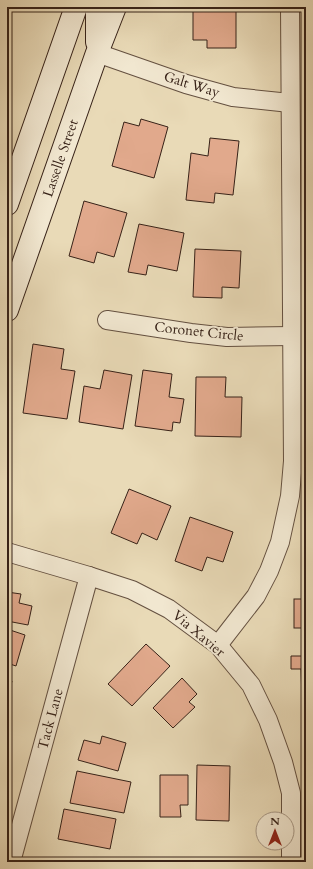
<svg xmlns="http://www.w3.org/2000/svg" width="313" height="869" viewBox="0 0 313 869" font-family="Cardo,serif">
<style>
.building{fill:#e1a98c;stroke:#372218}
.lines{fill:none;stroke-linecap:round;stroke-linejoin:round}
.minor-casing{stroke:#645040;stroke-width:20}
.secondary-casing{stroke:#372218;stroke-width:24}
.minor{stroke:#f1e7d0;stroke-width:18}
.secondary{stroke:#f1e7d0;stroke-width:22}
.labels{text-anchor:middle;stroke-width:4;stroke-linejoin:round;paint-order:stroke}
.street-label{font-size:14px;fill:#372218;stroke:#f1e7d0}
</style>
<rect width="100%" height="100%" fill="#e9dab7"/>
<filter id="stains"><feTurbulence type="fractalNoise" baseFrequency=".005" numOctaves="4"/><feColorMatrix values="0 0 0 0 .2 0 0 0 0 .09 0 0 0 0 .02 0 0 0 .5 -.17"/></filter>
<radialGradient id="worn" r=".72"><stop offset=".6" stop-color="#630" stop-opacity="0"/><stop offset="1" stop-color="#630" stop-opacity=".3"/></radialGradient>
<!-- building -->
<g class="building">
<path d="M193,7H236V48H207V40H193Z"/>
<path d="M141,119L168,127L154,178L112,166L124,122L139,126Z"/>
<path d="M210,138L239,141L233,195L215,193L214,203L186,200L191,153L208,156Z"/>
<path d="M84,201L127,213L114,257L97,252L94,263L69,256Z"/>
<path d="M139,224L184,233L177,271L148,265L146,275L128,272Z"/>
<path d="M195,249L241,251L239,288L222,287V298L193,297Z"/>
<path d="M33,344L64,349L61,369L75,371L67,419L23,413Z"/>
<path d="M104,370L132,375L123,429L79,422L84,386L100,389Z"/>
<path d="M143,370L172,374L169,397L184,399L180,423L173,422L172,431L135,426Z"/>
<path d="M196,377H226L225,397H242L241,437L195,436Z"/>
<path d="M129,489L171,506L157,540L142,533L137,544L111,533Z"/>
<path d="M190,517L233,532L223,562L207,557L202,571L175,561Z"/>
<path d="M7,592L21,594L19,603L32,606L28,625L7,621Z"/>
<rect x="294" y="599" width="12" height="29"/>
<path d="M7,629L25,635L16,666L7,663Z"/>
<path d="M146,644L170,666L132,706L108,684Z"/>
<path d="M291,656H306V699L302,700L301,669H291Z"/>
<path d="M182,678L197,694L189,702L195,707L173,728L153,708Z"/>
<path d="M7,680L12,681L7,700Z"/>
<path d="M102,736L126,743L118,771L78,760L84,740L100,744Z"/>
<path d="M197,765L230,766L229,821L196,820Z"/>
<path d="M77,771L131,782L124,813L70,803Z"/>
<path d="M160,775H188V805H180L181,817H160Z"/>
<path d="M64,809L116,819L110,849L58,839Z"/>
</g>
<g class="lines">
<defs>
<g id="minor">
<path d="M97,53L186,84L233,97L290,103"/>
<path d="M107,320L191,333L227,337L292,336"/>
<path d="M7,552L89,576L132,590L169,609L218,645L251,685L268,720L283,762L291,793V862"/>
<path d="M218,645L256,596L269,571L280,542L290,496L293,461L290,7"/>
<path d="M11,862L89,576"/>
</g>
<g id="secondary">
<path d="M97,42V7"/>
<path d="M7,204L76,7"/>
<path d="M7,310L97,53L115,7"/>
</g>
</defs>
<!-- minor casing -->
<use href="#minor" class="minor-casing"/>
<!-- secondary casing -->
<use href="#secondary" class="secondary-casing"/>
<!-- minor -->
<use href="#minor" class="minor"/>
<!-- secondary -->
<use href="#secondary" class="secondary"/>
</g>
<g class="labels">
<!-- street labels -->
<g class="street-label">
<text transform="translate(192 84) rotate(17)" y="5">Galt Way</text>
<text transform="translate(60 158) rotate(-71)" y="5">Lasselle Street</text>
<text transform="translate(199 331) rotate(6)" y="5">Coronet Circle</text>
<text transform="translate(199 633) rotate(40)" y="5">Via Xavier</text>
<text transform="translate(50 719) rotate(-75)" y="5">Tack Lane</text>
</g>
</g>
<!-- margin -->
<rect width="313" height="869" fill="none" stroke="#e9dab7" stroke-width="24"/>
<rect x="8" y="8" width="297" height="853" fill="none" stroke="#372218" stroke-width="2"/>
<rect x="12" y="12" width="289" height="845" fill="none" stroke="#372218"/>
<!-- north arrow -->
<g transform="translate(275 831)"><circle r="19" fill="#f1e7d0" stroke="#a79886"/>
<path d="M0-3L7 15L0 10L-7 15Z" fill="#8f2418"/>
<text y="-6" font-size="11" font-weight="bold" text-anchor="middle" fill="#372218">N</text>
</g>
<rect width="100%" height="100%" filter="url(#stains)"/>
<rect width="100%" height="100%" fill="url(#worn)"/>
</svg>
